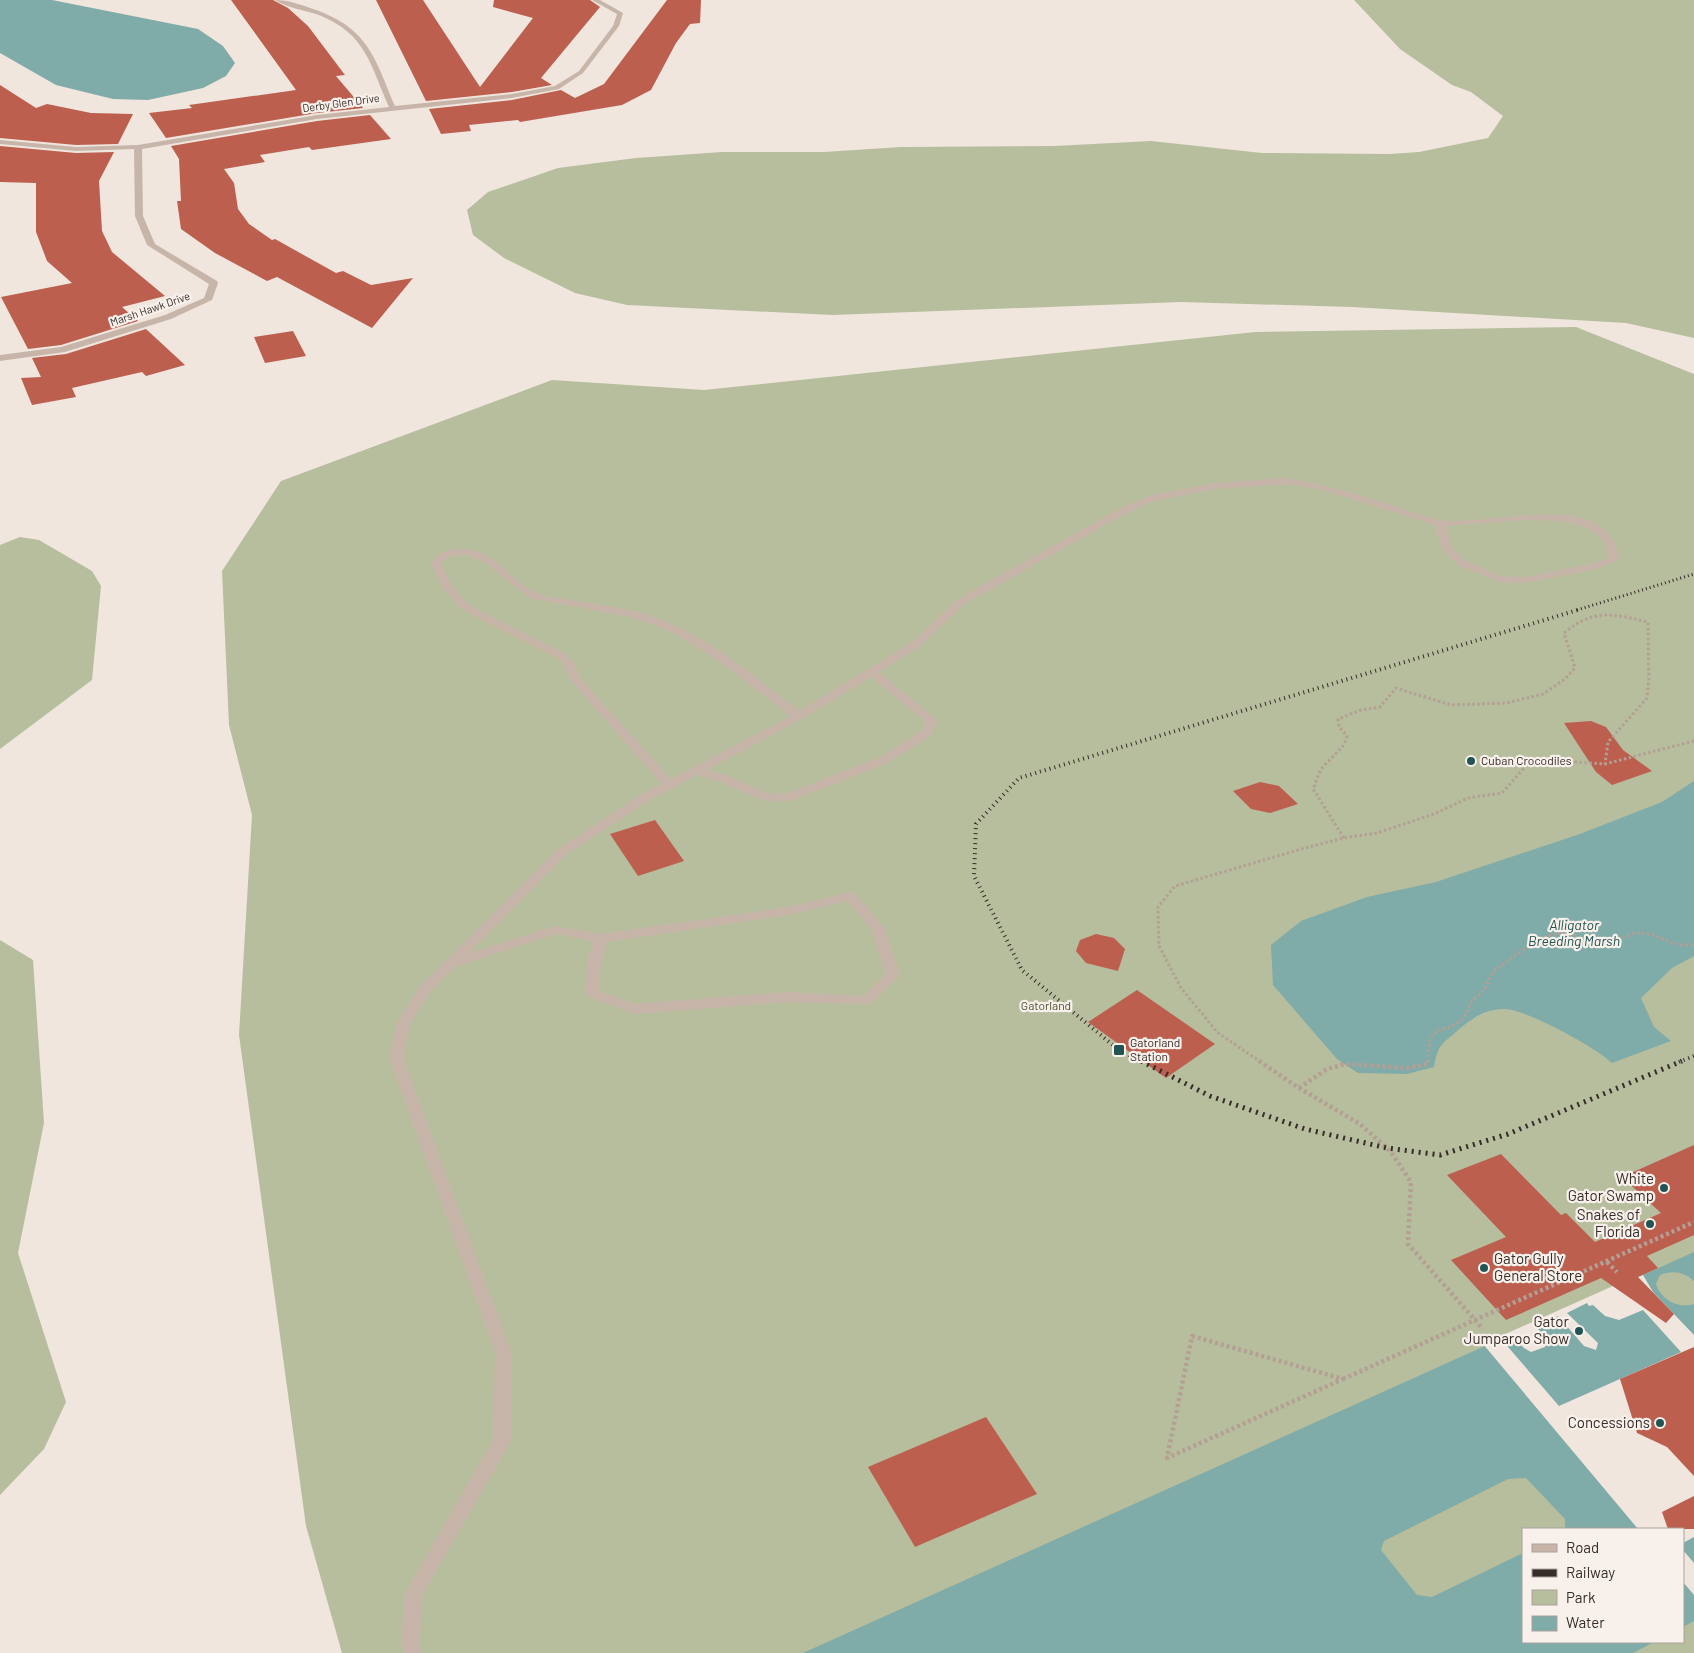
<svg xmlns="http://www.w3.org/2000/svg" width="1694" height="1653" viewBox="0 0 1694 1653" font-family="Barlow,sans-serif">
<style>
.green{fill:#b7be9e;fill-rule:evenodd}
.water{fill:#7faba9}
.pier{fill:#f0e6dd;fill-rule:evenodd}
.building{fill:#bc5f4f}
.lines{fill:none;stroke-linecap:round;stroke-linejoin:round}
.path-far1{stroke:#b39f94;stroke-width:3;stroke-dasharray:2.5 2.5;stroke-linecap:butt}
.path{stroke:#b39f94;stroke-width:4.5;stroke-dasharray:3 3;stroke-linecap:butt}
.lane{fill:#c8b5aa;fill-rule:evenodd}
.street{fill:#c8b5aa;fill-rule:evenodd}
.rail-far2{stroke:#362c29;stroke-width:3;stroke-dasharray:1 3;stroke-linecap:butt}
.rail-far1{stroke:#362c29;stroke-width:4;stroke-dasharray:1 4;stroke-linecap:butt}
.rail{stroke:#362c29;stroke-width:5;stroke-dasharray:2 5;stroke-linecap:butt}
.poi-dot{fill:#225453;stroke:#f8f0ea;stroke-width:2}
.labels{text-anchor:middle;stroke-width:4.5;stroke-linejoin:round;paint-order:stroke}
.far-street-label{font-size:11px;fill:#362c29;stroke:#f8f0ea}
.poi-label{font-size:12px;fill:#362c29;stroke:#f8f0ea;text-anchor:start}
.park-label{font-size:12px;fill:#48522f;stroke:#f8f0ea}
.water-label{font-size:14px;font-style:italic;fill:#225453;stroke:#f8f0ea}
.near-poi-label{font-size:15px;fill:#362c29;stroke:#f8f0ea;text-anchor:end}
</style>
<rect width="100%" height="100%" fill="#f0e6dd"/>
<!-- green -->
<g class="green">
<path d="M1354,0H1694V338L1626,323L1352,307L1181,302L833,315L627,305L575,293L504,258L473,235L467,210L488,192L558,168L636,158L722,152H824L901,147L1054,146L1151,141L1262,153L1390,154L1419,152L1488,138L1503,116L1471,92L1452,85L1400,49Z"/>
<path d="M1576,327L1694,374V1653H342L306,1526L239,1035L252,815L229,725L222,571L281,481L552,380L704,390L1255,332ZM1523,1529H1683V1642H1523Z"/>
<path d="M20,537L39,540L92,571L101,586L92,680L0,749V545Z"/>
<path d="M0,940L33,960L44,1123L18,1253L66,1402L44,1449L0,1495Z"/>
</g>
<!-- water -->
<g class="water">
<path d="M0,0H52L198,29L223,46L235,63L226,76L203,88L148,100L113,99L56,85L0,53Z"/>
<path d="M1694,781V956L1672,968L1641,998L1654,1027L1671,1041L1612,1063C1595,1047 1526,1009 1504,1009C1484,1009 1471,1019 1457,1031C1440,1046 1438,1045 1434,1067L1407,1074L1358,1073L1337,1059L1273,985L1271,945L1301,921L1367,897L1436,882L1580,834L1662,802Z"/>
<path d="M1694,1252V1281C1684,1272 1673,1270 1660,1275L1656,1284C1661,1300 1678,1309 1694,1304V1621L1683,1627V1529H1565V1519L1526,1478L1508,1479L1384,1541L1381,1550L1417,1595L1432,1597L1523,1553V1642H1654L1633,1653H803Z"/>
</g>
<!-- pier -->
<g class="pier">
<path d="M1643,1275L1653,1292L1694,1335V1537L1683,1543V1529H1638L1483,1344L1613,1286ZM1587,1303L1589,1306L1593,1305L1605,1316L1619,1320L1643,1310L1681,1352L1559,1406L1502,1340L1512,1336L1524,1348L1531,1352L1545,1347L1547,1340L1538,1329V1326L1558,1316L1584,1346L1596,1350L1598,1343L1567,1313Z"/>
<path d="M1683,1550L1694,1563V1595L1683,1582Z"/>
</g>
<!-- building -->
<g class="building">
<path d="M231,0H273L288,8L308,26L345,75L336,76L363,108L317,113L166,138L149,113L192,108L189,105L296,90Z"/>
<path d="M376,0H423L480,87L533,18L493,7L494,0H590L600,7L541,78L552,85L512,92L426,101Z"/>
<path d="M667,0H701L700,23L690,24L676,43L651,90L622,105L520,122L518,120L469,125L471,131L441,134L429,109L512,100L561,90L575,98L604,84Z"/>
<path d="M0,85L36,108L47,104L91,113L133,114L118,144L76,145L0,138Z"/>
<path d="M370,115L391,139L312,150L309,147L260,155L265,162L224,169L234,183L238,209L249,224L272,240L275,239L336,273L343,271L371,285L413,278L372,328L277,277L267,281L215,253L181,229L177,201H181L179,159L171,146L317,121Z"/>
<path d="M0,146L76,153L114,152L99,181L102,231L112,252L165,296L122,307L138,321L61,345L28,349L1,297L72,283L47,261L36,232V183L0,182Z"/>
<path d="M146,329L185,365L146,376L142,372L72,388L76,397L32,405L21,378L41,377L32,358L66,354Z"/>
<path d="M293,331L306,356L265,363L254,337Z"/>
<path d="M1591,721L1606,727L1623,750L1652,771L1612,785L1596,772L1564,723Z"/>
<path d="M1260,782L1279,786L1298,804L1270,813L1251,809L1233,791Z"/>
<path d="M655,820L684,861L638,876L610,834Z"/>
<path d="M1096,934L1114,938L1125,949L1118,971L1086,963L1076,951L1080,940Z"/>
<path d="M1137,990L1215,1044L1166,1078L1088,1022Z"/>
<path d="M1694,1145V1235L1647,1256L1658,1268L1638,1277L1674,1314L1666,1323L1601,1278L1506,1320L1451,1260L1506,1237L1447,1175L1501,1154L1561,1215L1566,1213L1595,1242L1661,1213L1622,1177Z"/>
<path d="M1694,1347V1476L1667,1447L1637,1433L1620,1379Z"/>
<path d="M986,1417L1037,1494L915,1547L868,1467Z"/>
<path d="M1694,1496V1529H1668L1662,1512Z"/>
</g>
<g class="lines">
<!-- path-far1 -->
<g class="path-far1">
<path d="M1344,838L1313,789L1321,769L1344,745L1347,736L1339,727L1338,719L1361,710L1380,707L1396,688L1451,705L1506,703L1543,694L1565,679L1575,668L1564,633C1594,608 1613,614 1648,622L1649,680L1647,698L1608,742L1605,764"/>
<path d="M1261,1062L1218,1033L1181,988L1159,946L1158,907L1175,886L1305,848L1344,838L1377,833L1434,814L1468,798L1502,793L1527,765L1557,761L1605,764L1694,741"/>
<path d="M1428,1062C1428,1014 1446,1041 1465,1015C1468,1011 1469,1005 1472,1001C1475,997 1481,995 1483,991C1488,985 1488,978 1494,972C1503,962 1542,936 1555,934C1560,933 1573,934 1577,936C1585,940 1587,947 1597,947C1613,947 1626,931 1643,933C1661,935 1675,949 1694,944"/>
</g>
<!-- path -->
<g class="path">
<path d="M1259,1061L1299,1088L1360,1124L1391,1152L1411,1182L1408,1244L1483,1329"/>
<path d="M1299,1088L1327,1069L1345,1064L1408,1068L1428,1064V1061"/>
<path d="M1607,1262L1617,1272"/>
<path d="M1192,1336L1343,1379L1167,1458Z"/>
<path d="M1343,1379L1694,1222"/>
</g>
<!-- lane -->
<path class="lane" d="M1285,478C1323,484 1356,494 1392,505C1408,510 1424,517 1440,520C1486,528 1611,484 1619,560L1593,570L1524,583L1498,582L1458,565L1442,549L1435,525L1323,490L1285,484L1216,489L1154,501L1125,514L966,603L919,647L879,672L936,719L938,721L930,736L888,763L790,801H764L718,781L697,775L645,803L566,855L469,953L555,926L601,934L788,907L850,892L855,893L884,927L900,975L871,1004L786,1002L634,1014L587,996L585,993L587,964L593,941L556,934L455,967L431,991L411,1022L403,1057L511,1352V1441L423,1594L419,1643L422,1653H404L401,1643L405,1593L493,1440L495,1352L389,1057L397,1022L421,985L558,849L637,797L662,784L571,681L563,663L556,657L461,609L442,587L431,563C437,554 445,550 456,549C494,546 507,580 537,593C547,598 560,598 571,600C594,604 618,607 642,613C702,631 751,673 799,711L911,643L958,599L1117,510L1151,495L1216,483ZM1522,520C1553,521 1605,518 1609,558L1591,564L1524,577L1500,576L1466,561L1452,548L1446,526ZM468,555L484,562L530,598L625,616L657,626L679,636L719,661L791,716L671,779L580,678L574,662L564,653L469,605C457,592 447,580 441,563L451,556ZM871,677L926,722L921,731L880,757L788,793L770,794L726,775L707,770L798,721ZM847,901L871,928L886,974L863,996L786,992L635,1004L599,991L601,964L607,942L788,915Z"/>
<!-- street -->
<path class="street" d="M275,0C289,0 302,5 316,10C369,29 375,59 395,106L512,94L555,86L579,71L613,26L617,14L592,0H600L623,13L619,26L583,73L559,89L512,98L317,119L142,149L143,216L155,244L217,281L218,283L212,300L171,319L65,352L0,361V355L61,347L165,315L204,298L209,284L147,245L135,216L134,149L76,151L0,144V140L76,147L138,145L317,115L389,107C370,64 366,34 319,15C305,10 287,8 275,0Z"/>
<!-- rail-far2 -->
<path class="rail-far2" d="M1577,610L1694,574"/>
<!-- rail-far1 -->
<g class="rail-far1">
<path d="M1143,1062L1119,1050L1022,970L974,876L976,824L1019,778L1581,609"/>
<path d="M1679,1062L1694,1056"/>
</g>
<!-- rail -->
<path class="rail" d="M1141,1061L1210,1096L1305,1129L1387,1148L1440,1155L1508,1134L1682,1061"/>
</g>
<!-- markers -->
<g class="poi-dot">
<circle cx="1471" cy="761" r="5"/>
<rect x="1113" y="1044" width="12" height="12" rx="2.5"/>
<circle cx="1664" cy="1188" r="5"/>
<circle cx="1650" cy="1224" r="5"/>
<circle cx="1484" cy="1268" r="5"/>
<circle cx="1579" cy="1331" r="5"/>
<circle cx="1660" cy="1423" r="5"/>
</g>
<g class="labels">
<!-- far-street labels -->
<g class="far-street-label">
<text transform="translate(341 103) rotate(-8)" y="4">Derby Glen Drive</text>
<text transform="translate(150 309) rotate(-19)" y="4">Marsh Hawk Drive</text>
</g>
<!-- poi labels -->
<g class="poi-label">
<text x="1481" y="765">Cuban Crocodiles</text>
<text x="1130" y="1047">Gatorland<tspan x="1130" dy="14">Station</tspan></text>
</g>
<!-- park labels -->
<g class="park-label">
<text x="1046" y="1010">Gatorland</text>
</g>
<!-- water labels -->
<g class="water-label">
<text x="1574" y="930">Alligator<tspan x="1574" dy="16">Breeding Marsh</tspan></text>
</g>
<!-- near-poi labels -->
<g class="near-poi-label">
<text x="1654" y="1184">White<tspan x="1654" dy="17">Gator Swamp</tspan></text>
<text x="1640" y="1220">Snakes of<tspan x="1640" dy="17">Florida</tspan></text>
<text x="1494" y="1264" text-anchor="start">Gator Gully<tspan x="1494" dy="17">General Store</tspan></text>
<text x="1569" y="1327">Gator<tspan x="1569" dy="17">Jumparoo Show</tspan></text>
<text x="1650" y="1428">Concessions</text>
</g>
</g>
<!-- legend -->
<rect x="1522" y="1528" width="162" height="115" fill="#f8f0ea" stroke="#aaa29d"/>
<rect x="1532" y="1544" width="25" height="8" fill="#c8b5aa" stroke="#aaa29d"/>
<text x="1566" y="1553" font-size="15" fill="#362c29">Road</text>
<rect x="1532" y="1569" width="25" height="8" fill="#362c29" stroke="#aaa29d"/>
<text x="1566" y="1578" font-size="15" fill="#362c29">Railway</text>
<rect x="1532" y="1590" width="25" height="15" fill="#b7be9e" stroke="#aaa29d"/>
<text x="1566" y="1603" font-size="15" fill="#362c29">Park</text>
<rect x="1532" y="1616" width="25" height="15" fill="#7faba9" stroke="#aaa29d"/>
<text x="1566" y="1628" font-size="15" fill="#362c29">Water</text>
</svg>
